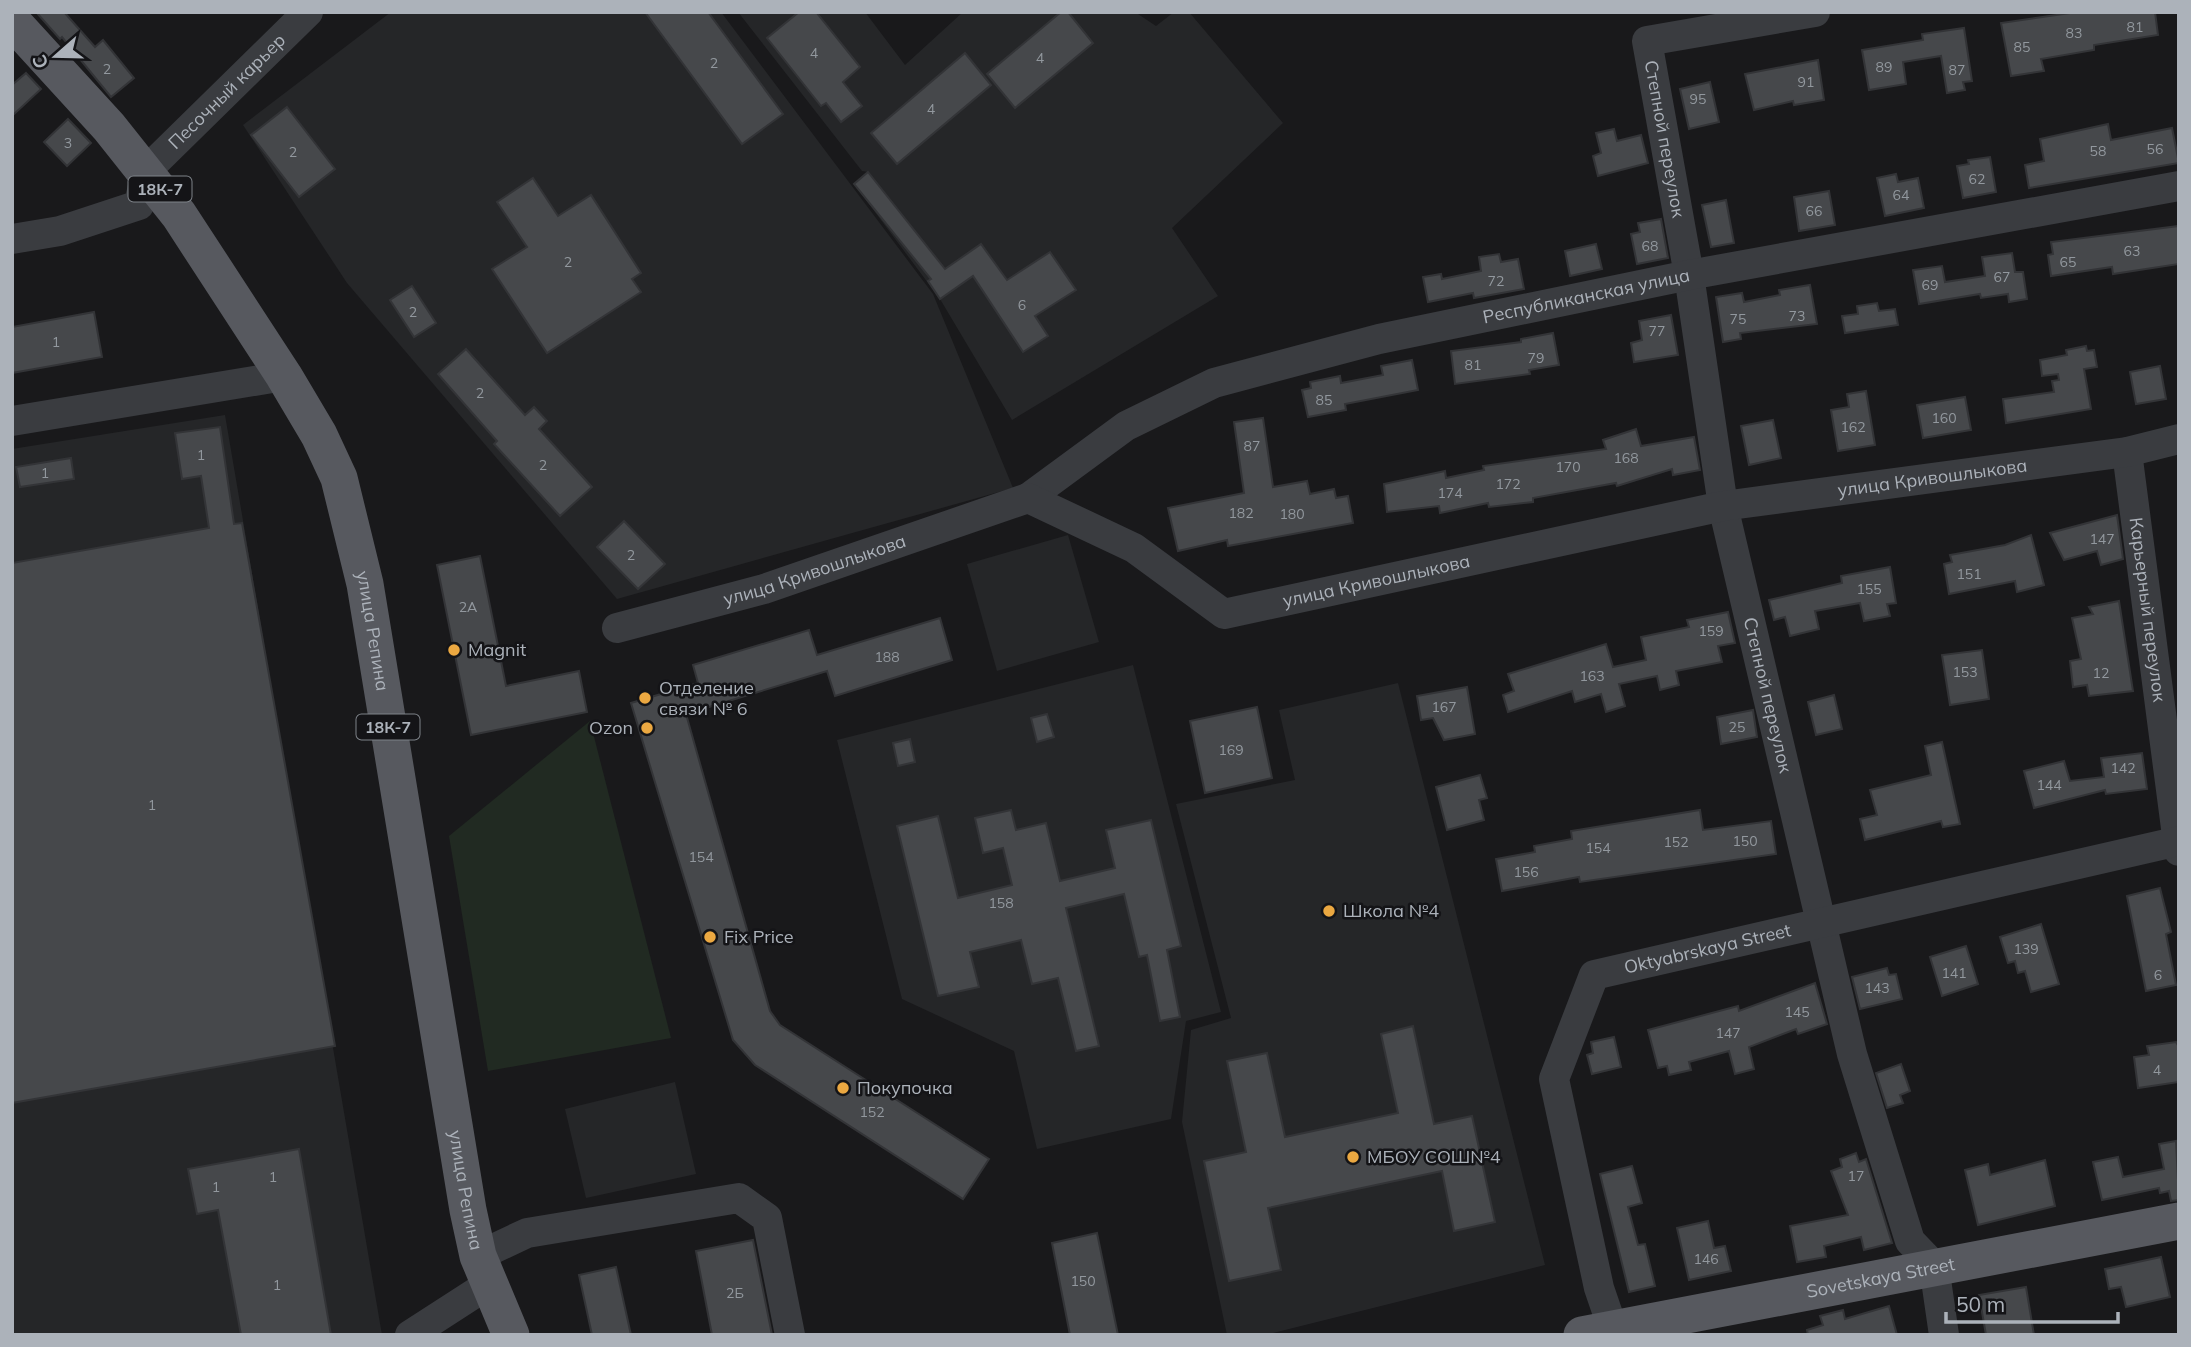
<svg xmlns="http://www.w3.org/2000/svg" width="2191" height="1347" viewBox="0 0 2191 1347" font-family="Mulish,sans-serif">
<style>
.built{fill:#252628}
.green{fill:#212a22}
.building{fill:#46484b;stroke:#333437;stroke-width:2}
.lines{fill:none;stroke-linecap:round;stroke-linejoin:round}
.minor{stroke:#3a3c40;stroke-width:30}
.major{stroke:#57595f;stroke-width:37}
.poi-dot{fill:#eba841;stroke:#141417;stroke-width:2.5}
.labels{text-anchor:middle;stroke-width:5;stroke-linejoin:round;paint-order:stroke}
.number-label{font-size:14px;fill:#92989e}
.shield{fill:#141417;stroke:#7e8389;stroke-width:2}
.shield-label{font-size:16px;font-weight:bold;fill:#acb2ba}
.street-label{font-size:18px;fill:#acb2ba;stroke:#141417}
.poi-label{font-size:18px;fill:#acb2ba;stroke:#141417;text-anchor:start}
</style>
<rect width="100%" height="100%" fill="#19191b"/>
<!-- built -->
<g class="built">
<path d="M391,12H721L933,294L1013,488L617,599L347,283L243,125Z"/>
<path d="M738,12H865L905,65L963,12H1135L1156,26L1174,12H1189L1283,123L1172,228L1218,296L1012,420L940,299L854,184L868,172L862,171Z"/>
<path d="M225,415L382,1335H12V449Z"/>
<path d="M1068,535L1099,642L997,671L967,564Z"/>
<path d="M1133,665L1221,1012L1186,1021L1171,1119L1037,1149L1014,1051L902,999L837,740Z"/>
<path d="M1398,683L1545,1265L1265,1335H1227L1182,1122L1191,1030L1231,1018L1176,804L1295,780L1279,710Z"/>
<path d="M675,1082L696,1174L586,1198L565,1109Z"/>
</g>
<!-- green -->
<path class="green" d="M590,721L671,1038L488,1071L449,836Z"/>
<!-- building -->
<g class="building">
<path d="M36,12H64L95,47L103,40L134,78L111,97L62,37L60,39Z"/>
<path d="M645,12H708L783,114L742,144Z"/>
<path d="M799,12H816L860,67L843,82L862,106L841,122L826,103L821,106L767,38Z"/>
<path d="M1061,12H1068L1093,43L1015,108L987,74Z"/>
<path d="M2077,12H2155L2158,35L2094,45V50L2041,59L2044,71L2011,76L2001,23Z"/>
<path d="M1964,28L1972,81L1963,82L1965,90L1947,93L1941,56L1903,62L1906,84L1869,90L1862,50L1923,40L1922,34Z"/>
<path d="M965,53L991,85L897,164L871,133Z"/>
<path d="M1818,60L1824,100L1794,105L1793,101L1754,110L1745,74Z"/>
<path d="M26,73L41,89L12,116V85Z"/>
<path d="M1710,82L1719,122L1689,129L1680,89Z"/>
<path d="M287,107L335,169L299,197L251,135Z"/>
<path d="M68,119L91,143L67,166L44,142Z"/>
<path d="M2108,124L2111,140L2172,128L2179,163L2029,188L2025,165L2044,161L2040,139Z"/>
<path d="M1614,129L1617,141L1641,135L1648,163L1598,176L1593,156L1601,153L1596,133Z"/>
<path d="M1990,157L1996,192L1963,198L1957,166L1969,164L1968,160Z"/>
<path d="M868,172L945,269L981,244L1007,280L1050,252L1076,290L1035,316L1048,336L1023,352L973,276L940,299L928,281L931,279L854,184Z"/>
<path d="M1896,174L1898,182L1918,178L1924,208L1885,216L1877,178Z"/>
<path d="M533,178L558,216L591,195L641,273L632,279L641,292L547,353L492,269L527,247L497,202Z"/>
<path d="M1829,191L1835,225L1799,231L1794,197Z"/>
<path d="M1726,200L1734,243L1711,247L1702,205Z"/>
<path d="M1661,219L1668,258L1637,264L1631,234L1640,232L1638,223Z"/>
<path d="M2179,226V264L2113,274L2112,267L2051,276L2048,255L2053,254L2051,242Z"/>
<path d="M1596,244L1602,269L1570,276L1565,251Z"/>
<path d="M2012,253L2015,272H2023L2027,299L2009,302L2008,294L1981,298L1980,294L1919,304L1913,270L1942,266L1945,282L1985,276L1982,257Z"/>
<path d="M1499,254L1501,262L1518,259L1524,289L1474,298L1473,293L1428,302L1423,277L1441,274L1442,279L1481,271L1479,257Z"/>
<path d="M1810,285L1817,324L1740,333L1741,339L1723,342L1716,297L1742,293L1744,302L1780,295L1779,290Z"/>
<path d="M412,286L436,323L414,337L390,300Z"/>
<path d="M1877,303L1879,311L1895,309L1898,325L1845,333L1842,316L1858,314L1857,306Z"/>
<path d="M94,312L102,357L12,373V327Z"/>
<path d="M1671,315L1678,355L1634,362L1631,343L1642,340L1639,321Z"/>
<path d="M1553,333L1559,365L1529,370L1530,374L1455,384L1451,351L1521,342V339Z"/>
<path d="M2086,346L2087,351L2094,350L2097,367L2084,369L2091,409L2006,423L2003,399L2054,392L2052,381L2059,380L2058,374L2042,376L2040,360L2067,355L2066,350Z"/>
<path d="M466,349L525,415L534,407L547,421L539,429L592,487L560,516L494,444L497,441L438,374Z"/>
<path d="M1412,360L1418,390L1345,404L1346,410L1308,417L1302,390L1311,388L1310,382L1340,376L1341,383L1383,375L1381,366Z"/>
<path d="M2160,366L2166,399L2136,404L2130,372Z"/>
<path d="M1866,391L1875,445L1838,451L1831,410L1849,407L1847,394Z"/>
<path d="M1965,397L1971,430L1923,438L1917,405Z"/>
<path d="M1263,418L1273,487L1307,481L1310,494L1334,489L1336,498L1348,496L1353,523L1228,546L1227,540L1178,551L1168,508L1244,493L1234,422Z"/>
<path d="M1773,420L1781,458L1749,465L1741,426Z"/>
<path d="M220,427L234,524L242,523L335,1046L12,1103V563L209,528L201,476L182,479L175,433Z"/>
<path d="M1636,429L1641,446L1694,437L1700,470L1673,475L1672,469L1617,486L1616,483L1533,498V502L1489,507L1488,503L1440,513L1439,506L1387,512L1384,484L1445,471L1446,478L1484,470L1483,466L1606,449L1603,440Z"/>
<path d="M71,458L74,479L20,487L16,467Z"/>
<path d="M2117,515L2123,559L2101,565L2097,551L2064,560L2050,533Z"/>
<path d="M624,521L665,564L638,589L597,547Z"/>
<path d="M2031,535L2044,585L2017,592L2015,581L1949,594L1944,564L1952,562L1950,555L2005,545Z"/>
<path d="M480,556L506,686L579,671L587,712L471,735L437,565Z"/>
<path d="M1890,567L1896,603L1887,604L1890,616L1864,621L1860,603L1815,611L1819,629L1790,636L1785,617L1774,620L1769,600L1842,583L1841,576Z"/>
<path d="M2119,601L2133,691L2089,696L2087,685L2073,687L2070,661L2081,659L2072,618L2093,614L2089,607Z"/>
<path d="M1728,612L1735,643L1718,646L1722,662L1676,671L1679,685L1660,690L1657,676L1619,684L1625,706L1606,712L1601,694L1575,702L1572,691L1508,712L1503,695L1514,691L1508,674L1606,644L1613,667L1646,660L1641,637L1689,627L1687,620Z"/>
<path d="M940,618L952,660L835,696L827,671L686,714L770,1011L780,1025L989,1159L963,1199L755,1065L733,1040L631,703L698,683L693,665L809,630L817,655Z"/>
<path d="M1982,650L1989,699L1950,705L1942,655Z"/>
<path d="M1467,687L1475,734L1444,740L1433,718L1421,720L1417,696Z"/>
<path d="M1834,695L1842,729L1816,735L1808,702Z"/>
<path d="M1257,707L1272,778L1205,793L1190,721Z"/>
<path d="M1753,710L1757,737L1721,744L1717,717Z"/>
<path d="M1047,714L1054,737L1037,742L1031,718Z"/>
<path d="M910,739L915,762L898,766L893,743Z"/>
<path d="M1942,742L1960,824L1943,827L1941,821L1865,840L1860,819L1877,815L1870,790L1931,775L1925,746Z"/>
<path d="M2142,753L2147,789L2106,794L2105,790L2034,808L2024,771L2064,761L2070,781L2104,777L2101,758Z"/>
<path d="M1480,775L1487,798L1479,800L1484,820L1447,830L1436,787Z"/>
<path d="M1011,810L1016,830L1046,823L1060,881L1115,868L1106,830L1151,820L1181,946L1167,950L1180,1017L1160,1021L1147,955L1139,957L1124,894L1066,908L1099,1046L1076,1051L1058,978L1032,984L1021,940L970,952L979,987L938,996L897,826L938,816L958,898L1012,885L1003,848L983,853L975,818Z"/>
<path d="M1700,810L1703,830L1771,821L1776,854L1580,882L1579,877L1502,891L1496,859L1535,852L1534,846L1572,839L1571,831Z"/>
<path d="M2160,888L2171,932L2166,934L2176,985L2146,991L2127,896Z"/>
<path d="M2041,924L2059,984L2031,992L2025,971L2018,973L2015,961L2008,963L2000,937Z"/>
<path d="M1966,946L1978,984L1942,996L1930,957Z"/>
<path d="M1887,968L1889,975L1896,974L1902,999L1860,1009L1852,977Z"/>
<path d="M1815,983L1827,1024L1798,1034L1796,1029L1749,1047L1754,1069L1735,1074L1729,1051L1689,1062L1691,1070L1669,1075L1667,1066L1658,1068L1648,1030L1738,1006L1739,1011Z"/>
<path d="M1413,1026L1434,1124L1472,1116L1495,1222L1454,1231L1442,1171L1268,1208L1281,1270L1229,1281L1204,1161L1246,1152L1227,1061L1267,1053L1285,1137L1398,1113L1381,1034Z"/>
<path d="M1614,1037L1621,1067L1592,1074L1587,1055L1593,1053L1591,1042Z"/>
<path d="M2176,1042L2179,1047V1082L2138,1088L2134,1057L2149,1055L2147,1046Z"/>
<path d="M1901,1064L1910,1091L1900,1095L1903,1103L1887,1108L1876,1073Z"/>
<path d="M2176,1141L2179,1200L2171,1201L2169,1191L2160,1193L2159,1188L2102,1200L2093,1162L2118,1157L2123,1177L2164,1169L2159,1144Z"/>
<path d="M299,1149L331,1335H241L218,1210L197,1214L188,1169Z"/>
<path d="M1856,1153L1859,1162L1866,1159L1892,1243L1864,1250L1861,1237L1824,1246L1826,1257L1797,1262L1790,1226L1848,1215L1831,1171L1842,1167L1840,1159Z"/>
<path d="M2045,1160L2055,1206L1978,1225L1965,1170L1988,1164L1990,1175Z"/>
<path d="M1632,1166L1642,1203L1628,1207L1638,1245L1645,1244L1655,1286L1629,1292L1600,1174Z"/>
<path d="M1708,1221L1714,1248L1725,1246L1731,1271L1689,1280L1677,1228Z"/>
<path d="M1097,1233L1118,1335H1070L1052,1243Z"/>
<path d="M753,1240L772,1335H712L696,1251Z"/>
<path d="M2161,1257L2170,1297L2126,1307L2121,1287L2109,1289L2105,1269Z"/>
<path d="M616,1267L631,1335H592L579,1275Z"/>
<path d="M2026,1287L2034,1335H1986L1979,1295Z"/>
<path d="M1889,1306L1897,1335H1808L1807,1330L1823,1325L1820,1316L1843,1310L1845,1319Z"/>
</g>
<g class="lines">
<!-- minor -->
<g class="minor">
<path id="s1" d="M1815,12L1647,41L1689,275L1723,506L1852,1054L1910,1241L1934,1266L1944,1335"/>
<path id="s2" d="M12,239L60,231L139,205L146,171L308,12"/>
<path d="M12,421L284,376"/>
<path id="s3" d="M2127,452L2179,851"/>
<path id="s4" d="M1028,498L1126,426L1214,383L1379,339L1689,275L2179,186"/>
<path id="s5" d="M617,628L764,589L1028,498L1134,548L1224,614L1723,506L2127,452L2179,439"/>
<path d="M478,1256L527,1233L739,1198L767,1218L790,1335"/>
<path id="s6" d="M1613,1329L1599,1288L1554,1079L1594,975L2179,841"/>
<path d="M410,1335L489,1284"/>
</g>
<!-- major -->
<g class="major">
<path id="s7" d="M12,21L109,127L179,215L284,376L319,435L339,478L365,584L468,1210L478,1256L511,1335"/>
<path id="s8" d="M1582,1335L2179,1221"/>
</g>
</g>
<!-- markers -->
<g class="poi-dot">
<circle cx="454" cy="650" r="7"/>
<circle cx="645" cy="698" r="7"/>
<circle cx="647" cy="728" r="7"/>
<circle cx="1329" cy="911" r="7"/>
<circle cx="710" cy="937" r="7"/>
<circle cx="843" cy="1088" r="7"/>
<circle cx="1353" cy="1157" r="7"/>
</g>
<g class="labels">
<!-- number labels -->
<g class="number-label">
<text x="2135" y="32">81</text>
<text x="2074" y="38">83</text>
<text x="2022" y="52">85</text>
<text x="814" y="58">4</text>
<text x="1040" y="63">4</text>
<text x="714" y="68">2</text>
<text x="1884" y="72">89</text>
<text x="107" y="74">2</text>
<text x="1957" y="75">87</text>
<text x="1806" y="87">91</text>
<text x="1698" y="104">95</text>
<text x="931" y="114">4</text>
<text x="68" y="148">3</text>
<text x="2155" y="154">56</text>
<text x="2098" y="156">58</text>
<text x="293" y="157">2</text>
<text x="1977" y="184">62</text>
<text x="1901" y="200">64</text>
<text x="1814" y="216">66</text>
<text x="1650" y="251">68</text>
<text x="2132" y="256">63</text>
<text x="568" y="267">2</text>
<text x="2068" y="267">65</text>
<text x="2002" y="282">67</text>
<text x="1496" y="286">72</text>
<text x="1930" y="290">69</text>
<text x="1022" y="310">6</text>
<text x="413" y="317">2</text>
<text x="1797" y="321">73</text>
<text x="1738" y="324">75</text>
<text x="1657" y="336">77</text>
<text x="56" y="347">1</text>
<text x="1536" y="363">79</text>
<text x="1473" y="370">81</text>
<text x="480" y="398">2</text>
<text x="1324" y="405">85</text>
<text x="1944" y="423">160</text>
<text x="1853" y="432">162</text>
<text x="1252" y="451">87</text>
<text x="201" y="460">1</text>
<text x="1626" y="463">168</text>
<text x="543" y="470">2</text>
<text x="1568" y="472">170</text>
<text x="45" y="478">1</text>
<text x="1508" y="489">172</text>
<text x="1450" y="498">174</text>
<text x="1241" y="518">182</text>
<text x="1292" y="519">180</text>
<text x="2102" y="544">147</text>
<text x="631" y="560">2</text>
<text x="1969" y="579">151</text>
<text x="1869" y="594">155</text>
<text x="468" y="612">2А</text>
<text x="1711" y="636">159</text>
<text x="887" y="662">188</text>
<text x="1965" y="677">153</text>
<text x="2101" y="678">12</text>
<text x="1592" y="681">163</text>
<text x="1444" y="712">167</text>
<text x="1737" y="732">25</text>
<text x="1231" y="755">169</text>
<text x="2123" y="773">142</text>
<text x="2049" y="790">144</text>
<text x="152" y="810">1</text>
<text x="1745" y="846">150</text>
<text x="1676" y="847">152</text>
<text x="1598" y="853">154</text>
<text x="701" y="862">154</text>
<text x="1526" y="877">156</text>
<text x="1001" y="908">158</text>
<text x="2026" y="954">139</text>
<text x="1954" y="978">141</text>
<text x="2158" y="980">6</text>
<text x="1877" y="993">143</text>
<text x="1797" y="1017">145</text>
<text x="1728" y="1038">147</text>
<text x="2157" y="1075">4</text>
<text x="872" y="1117">152</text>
<text x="1856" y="1181">17</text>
<text x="273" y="1182">1</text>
<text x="216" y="1192">1</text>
<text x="1706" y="1264">146</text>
<text x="1083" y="1286">150</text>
<text x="277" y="1290">1</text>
<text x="735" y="1298">2Б</text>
</g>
<!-- shield labels -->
<g class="shield">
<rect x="128.5" y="176.5" width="63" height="25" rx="5"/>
<rect x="356.5" y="714.5" width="63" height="25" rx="5"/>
</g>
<g class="shield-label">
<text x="160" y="195">18К-7</text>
<text x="388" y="733">18К-7</text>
</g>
<!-- street labels -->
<g class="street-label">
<text dy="6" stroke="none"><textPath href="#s2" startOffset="280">Песочный карьер</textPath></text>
<text dy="6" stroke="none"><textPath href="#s1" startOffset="270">Степной переулок</textPath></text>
<text dy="6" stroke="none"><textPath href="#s4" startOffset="602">Республиканская улица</textPath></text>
<text dy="6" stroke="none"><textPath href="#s5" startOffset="1382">улица Кривошлыкова</textPath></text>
<text dy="6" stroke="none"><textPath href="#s5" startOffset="206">улица Кривошлыкова</textPath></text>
<text dy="6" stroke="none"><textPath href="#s5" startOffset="816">улица Кривошлыкова</textPath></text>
<text dy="6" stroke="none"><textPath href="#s3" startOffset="159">Карьерный переулок</textPath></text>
<text dy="6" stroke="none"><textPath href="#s7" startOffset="721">улица Репина</textPath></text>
<text dy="6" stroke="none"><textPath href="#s1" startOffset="836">Степной переулок</textPath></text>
<text dy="6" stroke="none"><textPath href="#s6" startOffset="485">Oktyabrskaya Street</textPath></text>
<text dy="6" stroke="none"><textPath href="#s7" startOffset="1288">улица Репина</textPath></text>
<text dy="6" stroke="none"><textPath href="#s8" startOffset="304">Sovetskaya Street</textPath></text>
</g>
<!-- poi labels -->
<g class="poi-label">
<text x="468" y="656">Magnit</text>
<text x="659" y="694">Отделение<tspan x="659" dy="21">связи № 6</tspan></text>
<text x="633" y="734" text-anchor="end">Ozon</text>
<text x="1343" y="917">Школа №4</text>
<text x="724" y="943">Fix Price</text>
<text x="857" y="1094">Покупочка</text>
<text x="1367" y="1163">МБОУ СОШ№4</text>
</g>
</g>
<!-- border -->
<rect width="2191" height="1347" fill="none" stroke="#acb2ba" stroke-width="28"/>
<!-- north arrow -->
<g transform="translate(56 56) rotate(250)" stroke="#141417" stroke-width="5" paint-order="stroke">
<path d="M0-5L12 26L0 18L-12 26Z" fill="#acb2ba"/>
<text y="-10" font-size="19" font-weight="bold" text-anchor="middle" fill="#acb2ba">С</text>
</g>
<!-- scale -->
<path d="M1946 1312v10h172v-10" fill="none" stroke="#acb2ba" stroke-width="3.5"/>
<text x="1956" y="1312" font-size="21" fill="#acb2ba" stroke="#141417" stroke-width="5" paint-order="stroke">50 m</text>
</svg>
